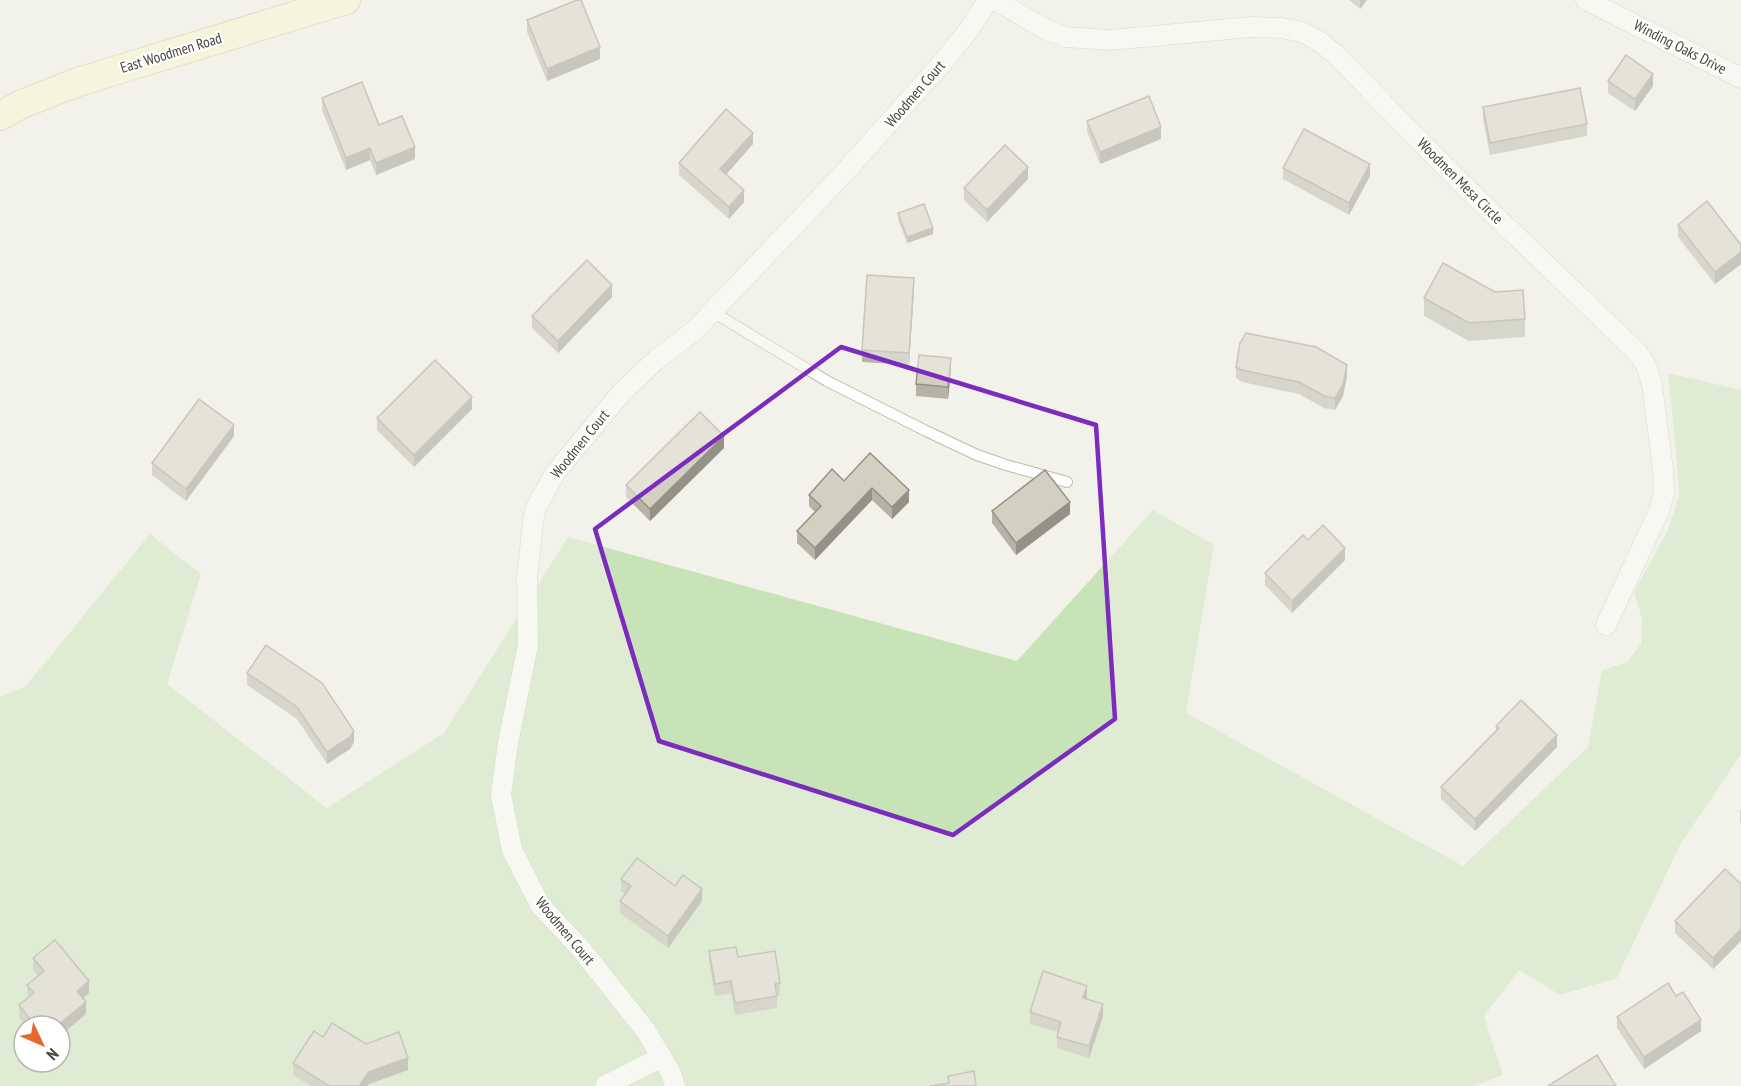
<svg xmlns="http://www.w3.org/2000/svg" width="1741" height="1086" viewBox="0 0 1741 1086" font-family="'PT Sans Narrow',sans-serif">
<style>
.green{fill:#c8e3b7;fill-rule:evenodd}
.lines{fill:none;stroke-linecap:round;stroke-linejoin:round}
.service-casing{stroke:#bebbad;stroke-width:12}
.minor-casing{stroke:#bebbad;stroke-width:21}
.secondary-casing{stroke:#cbc79c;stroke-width:30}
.service{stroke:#fff;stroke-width:10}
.minor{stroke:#fff;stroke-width:20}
.secondary{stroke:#f9f6ce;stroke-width:28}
.wall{fill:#b6b3a6}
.shaded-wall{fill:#949287}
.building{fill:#d4d0c1;stroke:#949287;stroke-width:1.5}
.marked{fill:none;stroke:#7b2cbf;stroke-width:4.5;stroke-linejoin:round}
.labels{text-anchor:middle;stroke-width:4.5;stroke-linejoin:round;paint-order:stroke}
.street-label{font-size:15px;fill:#474439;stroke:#fff}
</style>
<rect width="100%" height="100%" fill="#f3f2ea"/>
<!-- green -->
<path class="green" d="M1668,373L1741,390V754L1680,845L1617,978L1560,995L1519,970L1484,1016L1503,1075L1475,1086H0V697L26,686L150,534L201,574L167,684L327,808L444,733L568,537L1017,661L1153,510L1214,545L1186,713L1463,866L1588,747L1602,670L1627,662L1641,644L1642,619L1634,592L1668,530L1679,496L1677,462ZM24,1026H60V1062H24Z"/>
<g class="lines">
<defs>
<path id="service" d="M713,312L827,381L924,430L977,455L1006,465L1067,482"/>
<g id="minor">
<path d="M995,0L1047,30L1066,37L1110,40L1251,27L1282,28L1302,32L1319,41L1335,54L1458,180L1637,352L1647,367L1652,385L1663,469L1664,493L1659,511L1606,625"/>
<path d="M1586,0L1741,78"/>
<path d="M605,1086L662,1057"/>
<path d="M675,1086L671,1073L646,1031L581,949L540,905L512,850L501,795L508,743L528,645L527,578L533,521L536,508L555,473L622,392L656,360L695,330L844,173L942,63L968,31L988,0"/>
</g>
<path id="secondary" d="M0,116L22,104L78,82L346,0"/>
</defs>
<!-- service casing -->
<use href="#service" class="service-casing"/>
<!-- minor casing -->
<use href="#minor" class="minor-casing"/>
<!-- secondary casing -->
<use href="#secondary" class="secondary-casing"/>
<!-- service -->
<use href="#service" class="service"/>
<!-- minor -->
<use href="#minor" class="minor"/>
<!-- secondary -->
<use href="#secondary" class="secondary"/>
</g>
<!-- wall -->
<g class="wall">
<path d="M1349,0H1367L1360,9Z"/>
<path d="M527,20L600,59L547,81L527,32Z"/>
<path d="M1608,81L1653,86L1635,111L1608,93Z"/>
<path d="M322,98L379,125L415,159L376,175L370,160L346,170L322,110Z"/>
<path d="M1483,107L1587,124V136L1490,155L1483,119Z"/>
<path d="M1087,121L1161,139L1100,164L1087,132Z"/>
<path d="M753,144L726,175L744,202L729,219L679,175V163Z"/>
<path d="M1283,168L1370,176L1349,215L1283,179Z"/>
<path d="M1028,179L987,222L964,200V188Z"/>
<path d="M898,213L933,234L907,243L898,219Z"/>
<path d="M1678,225L1741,245V264L1715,284L1678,237Z"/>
<path d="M914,290L909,365L862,362V350Z"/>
<path d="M612,297L558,353L532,328V316Z"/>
<path d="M1424,298L1525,319V337L1469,341L1424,316Z"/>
<path d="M1236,367L1347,376L1343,396L1335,410L1324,408L1299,394L1242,382L1236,378Z"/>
<path d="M951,370L948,399L916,396V384Z"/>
<path d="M472,409L414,467L377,430V418Z"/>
<path d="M234,436L186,501L152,475V463Z"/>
<path d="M724,448L650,521L626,497V485Z"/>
<path d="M870,453L909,502L892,519L872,500L815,560L797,543V531L815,512L809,506V495L844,481Z"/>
<path d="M992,511L1070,514L1016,555L992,523Z"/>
<path d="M1308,540L1345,560L1292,613L1265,585V573Z"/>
<path d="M247,673L354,742L350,749L327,764L297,719L247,685Z"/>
<path d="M1496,726L1557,747L1475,831L1441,799V787L1496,730Z"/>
<path d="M1741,809V824L1740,823V811Z"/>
<path d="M621,879L675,886L702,901L668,948L620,913V901L625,894L621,891Z"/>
<path d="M1741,884V941L1713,969L1675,933V921Z"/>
<path d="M709,951L738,957L780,983V995L777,996V1008L735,1015L731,993L715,996L709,963Z"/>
<path d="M33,958L89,993L83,998L86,1014L60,1026H26L19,1017V1005L28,997L27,985L38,976L33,970Z"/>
<path d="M1676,996L1701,1031L1644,1069L1617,1028V1017Z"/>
<path d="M1087,998L1086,999L1103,1016L1089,1058L1057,1048V1037L1058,1032L1030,1024V1012Z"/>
<path d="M323,1037L366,1044L408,1070L369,1084L367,1086H311L293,1075V1063Z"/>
</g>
<!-- shaded-wall -->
<g class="shaded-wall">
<path d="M1360,0H1367L1360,9Z"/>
<path d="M600,47V59L547,81V69Z"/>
<path d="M1653,74V86L1635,111V99Z"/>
<path d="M1161,127V139L1100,164V152Z"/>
<path d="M753,133V144L720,181V169Z"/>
<path d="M415,147V159L376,175V163Z"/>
<path d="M370,148V160L346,170V158Z"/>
<path d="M1370,164V176L1349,215V203Z"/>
<path d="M1028,167V179L987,222V210Z"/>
<path d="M744,190V202L729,219V207Z"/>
<path d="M933,228V234L907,243V237Z"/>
<path d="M1741,252V264L1715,284V272Z"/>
<path d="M914,278V290L909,365V353Z"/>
<path d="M612,285V297L558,353V341Z"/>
<path d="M951,358V370L948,399V387Z"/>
<path d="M1347,365V376L1343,396L1335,410V398Z"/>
<path d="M472,397V409L414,467V455Z"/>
<path d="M234,425V436L186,501V489Z"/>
<path d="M724,436V448L650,521V509Z"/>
<path d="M872,488V500L815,560V548Z"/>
<path d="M909,490V502L892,519V507Z"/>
<path d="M1070,502V514L1016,555V543Z"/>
<path d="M1345,548V560L1292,613V601Z"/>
<path d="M354,731V742L350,749L327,764V752Z"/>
<path d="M1557,735V747L1475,831V819Z"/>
<path d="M702,889V901L668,948V936Z"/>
<path d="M1741,929V941L1713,969V958Z"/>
<path d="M89,981V993L77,1003V991Z"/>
<path d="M1087,986V998L1083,1010V998Z"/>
<path d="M86,1002V1014L60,1036V1026H57Z"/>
<path d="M1103,1004V1016L1089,1058V1046Z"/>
<path d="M36,1019V1026H32V1022Z"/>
<path d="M1701,1020V1031L1644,1069V1057Z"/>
<path d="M408,1058V1070L369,1084L367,1086H359L369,1072Z"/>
</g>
<!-- building -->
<g class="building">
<path d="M577,0H581L600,47L547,69L527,20Z"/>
<path d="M1626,55L1653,74L1635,99L1608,81Z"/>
<path d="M362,82L379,125L402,116L415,147L376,163L370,148L346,158L322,98Z"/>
<path d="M1580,88L1587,124L1490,143L1483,107Z"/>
<path d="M1149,96L1161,127L1100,152L1087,121Z"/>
<path d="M726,109L753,133L720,169L744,190L729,207L679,163Z"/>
<path d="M1304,129L1370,164L1349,203L1283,168Z"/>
<path d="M1005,145L1028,167L987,210L964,188Z"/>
<path d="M1707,201L1741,245V252L1715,272L1678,225Z"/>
<path d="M924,204L933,228L907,237L898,213Z"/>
<path d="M587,260L612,285L558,341L532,316Z"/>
<path d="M1443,263L1495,292L1523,290L1525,319L1469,323L1424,298Z"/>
<path d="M867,275L914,278L909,353L862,350Z"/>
<path d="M1246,333L1316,347L1347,365L1343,384L1335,398L1324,396L1299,382L1242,370L1236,367L1240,343Z"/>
<path d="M919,355L951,358L948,387L916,384Z"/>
<path d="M435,360L472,397L414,455L377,418Z"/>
<path d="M199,399L234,425L186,489L152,463Z"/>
<path d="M700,412L724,436L650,509L626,485Z"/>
<path d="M870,453L909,490L892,507L872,488L815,548L797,531L821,506L809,495L832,469L844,481Z"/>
<path d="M1045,470L1070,502L1016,543L992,511Z"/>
<path d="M1323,525L1345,548L1292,601L1265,573L1303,535L1308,540Z"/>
<path d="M266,645L322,683L354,731L350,737L327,752L297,707L247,673Z"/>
<path d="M1521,700L1557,735L1475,819L1441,787L1499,728L1496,726Z"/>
<path d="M637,858L675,886L683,875L702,889L668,936L620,901L631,886L621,879Z"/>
<path d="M1725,869L1741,884V929L1713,958L1675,921Z"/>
<path d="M55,940L89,981L77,991L86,1002L57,1026H43L36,1019L32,1022L19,1005L34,993L27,985L44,971L33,958Z"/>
<path d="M736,947L738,957L775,951L780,983L775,984L777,996L735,1003L731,981L715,984L709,951Z"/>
<path d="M1043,971L1087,986L1083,998L1103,1004L1089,1046L1057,1037L1061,1022L1030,1012Z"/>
<path d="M1668,983L1676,996L1683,992L1701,1020L1644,1057L1617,1017Z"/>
<path d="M332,1023L366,1044L399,1032L408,1058L369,1072L359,1086H329L293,1063L314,1031L323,1037Z"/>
<path d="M1597,1055L1616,1086H1548Z"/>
<path d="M974,1071L976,1086H930L949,1083L948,1076Z"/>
</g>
<!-- marked area -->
<path d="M0 0H1741V1086H0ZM841,347L1096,425L1115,719L953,835L659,741L595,529Z" fill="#f3f2ea" fill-opacity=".55" fill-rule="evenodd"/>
<path class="marked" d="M841,347L1096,425L1115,719L953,835L659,741L595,529Z"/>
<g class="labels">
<!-- street labels -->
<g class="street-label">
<text transform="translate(1680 47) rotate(27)" y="5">Winding Oaks Drive</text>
<text transform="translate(171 53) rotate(-17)" y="5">East Woodmen Road</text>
<text transform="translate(915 94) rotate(-49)" y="5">Woodmen Court</text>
<text transform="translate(1460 181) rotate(45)" y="5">Woodmen Mesa Circle</text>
<text transform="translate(580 444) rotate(-51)" y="5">Woodmen Court</text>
<text transform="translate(565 931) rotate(50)" y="5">Woodmen Court</text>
</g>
</g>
<!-- north arrow -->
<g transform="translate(42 1044) rotate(134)"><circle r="28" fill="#ffffff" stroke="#b5b4b0" stroke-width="1.5"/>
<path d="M0-4.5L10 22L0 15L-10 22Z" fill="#e46930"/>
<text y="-9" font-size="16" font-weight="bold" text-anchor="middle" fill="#474439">N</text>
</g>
</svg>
